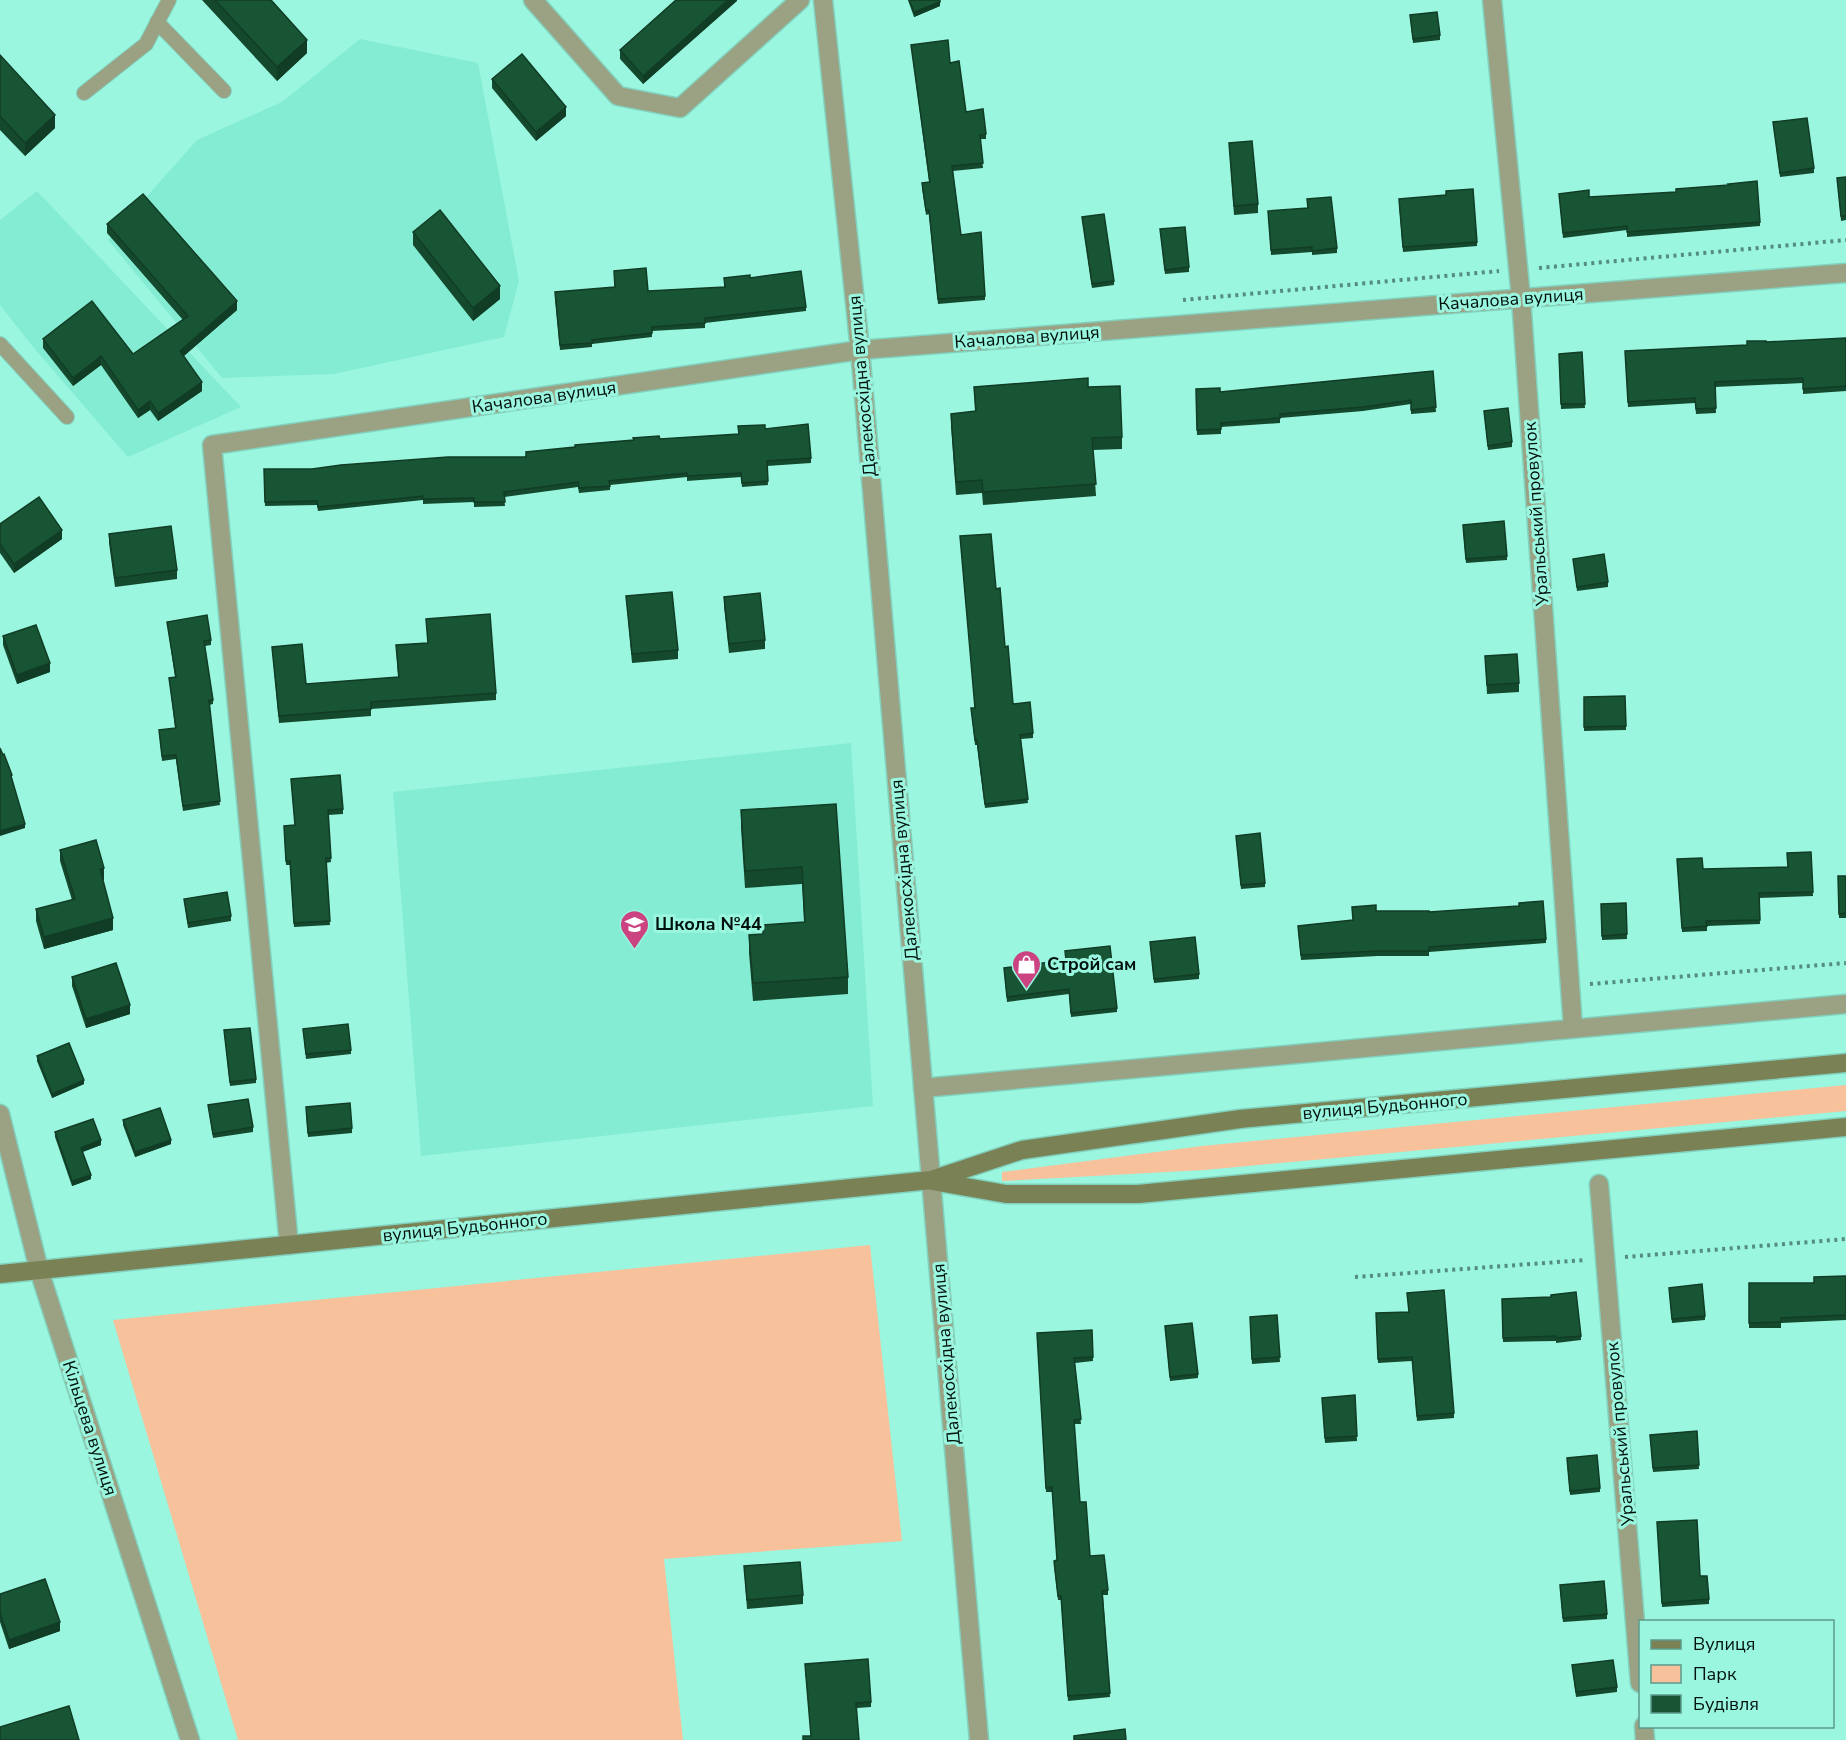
<svg xmlns="http://www.w3.org/2000/svg" width="1846" height="1740" viewBox="0 0 1846 1740" font-family="'Nunito Sans',sans-serif">
<style>
.built{fill:#84ecd3}
.green{fill:#f7c19c}
.lines{fill:none;stroke-linecap:round;stroke-linejoin:round}
.lane-casing{stroke:#82d1bd;stroke-width:16}
.street-casing{stroke:#82d1bd;stroke-width:21}
.secondary-casing{stroke:#82d1bd;stroke-width:21}
.path{stroke:#548d7e;stroke-width:4;stroke-dasharray:3 4.5;stroke-linecap:butt}
.lane{stroke:#9ba183;stroke-width:14}
.street{stroke:#9ba183;stroke-width:18}
.secondary{stroke:#7a8255;stroke-width:18}
.wall{fill:#15492e}
.shaded-wall{fill:#113c25}
.building{fill:#185535;stroke:#113c25;stroke-width:1.5}
.labels{text-anchor:middle;stroke-width:6;stroke-linejoin:round;paint-order:stroke}
.street-label{font-size:18px;fill:#01110c;stroke:#9af6df}
.poi-label{font-size:18px;font-weight:bold;fill:#01110c;stroke:#9af6df;text-anchor:start}
</style>
<rect width="100%" height="100%" fill="#9af6df"/>
<!-- built -->
<g class="built">
<path d="M360,39L478,63L519,281L504,337L334,374L222,378L108,240L197,140L282,102Z"/>
<path d="M37,191L241,407L128,457L34,348L0,305V220Z"/>
<path d="M851,743L873,1106L421,1156L393,792Z"/>
</g>
<!-- green -->
<g class="green">
<path d="M1846,1085V1111L1204,1170L1002,1181V1172L1202,1146Z"/>
<path d="M870,1245L902,1541L664,1559L683,1740H238L113,1320Z"/>
</g>
<g class="lines">
<defs>
<g id="lane">
<path d="M157,22L224,91"/>
<path d="M84,93L146,44L169,0"/>
<path d="M0,344L67,417"/>
</g>
<g id="street">
<path d="M533,0L618,96L680,108L800,0"/>
<path d="M823,0L860,350L979,1740"/>
<path d="M1492,0L1521,298L1573,1028"/>
<path d="M923,1088L1846,1004"/>
<path d="M0,1114L39,1270L190,1740"/>
<path d="M1599,1184L1640,1683"/>
<path d="M289,1245L212,445L860,350L1846,273"/>
<path d="M1644,1726L1645,1740"/>
</g>
<g id="secondary">
<path d="M932,1181L1006,1194H1138L1846,1127"/>
<path d="M0,1274L931,1180L1022,1150L1240,1119L1846,1063"/>
</g>
</defs>
<!-- lane casing -->
<use href="#lane" class="lane-casing"/>
<!-- street casing -->
<use href="#street" class="street-casing"/>
<!-- secondary casing -->
<use href="#secondary" class="secondary-casing"/>
<!-- path -->
<g class="path">
<path d="M1539,268L1846,240"/>
<path d="M1183,300L1499,271"/>
<path d="M1590,984L1846,963"/>
<path d="M1625,1257L1846,1239"/>
<path d="M1355,1277L1585,1260"/>
</g>
<!-- lane -->
<use href="#lane" class="lane"/>
<!-- street -->
<use href="#street" class="street"/>
<!-- secondary -->
<use href="#secondary" class="secondary"/>
</g>
<!-- wall -->
<g class="wall">
<path d="M202,0H271L307,53L277,81Z"/>
<path d="M737,0L643,84L620,59V50Z"/>
<path d="M908,0H940V6L914,17Z"/>
<path d="M1410,15L1440,35V40L1413,43Z"/>
<path d="M911,45L950,63L966,112L986,134V139H980L983,168L953,171L961,235L985,296V300L938,304L929,214L926,215L922,188V183L929,182Z"/>
<path d="M0,55L55,128L25,156L0,130Z"/>
<path d="M492,79L566,116L536,141L492,88Z"/>
<path d="M1773,122L1814,168V173L1780,177Z"/>
<path d="M1229,143L1258,204V213L1234,215Z"/>
<path d="M1846,177V220L1841,221L1837,178Z"/>
<path d="M1559,194L1589,197L1760,222V226L1627,237V230L1563,238Z"/>
<path d="M1446,195L1477,242V246L1403,252L1399,204Z"/>
<path d="M1307,199L1337,248V253L1312,255V252L1271,255L1268,211L1307,208Z"/>
<path d="M1082,217L1114,281V285L1092,288Z"/>
<path d="M107,224L237,310L184,356L202,391L158,421L150,410L138,418L101,365L73,386L43,348V339L133,354L183,320L107,233Z"/>
<path d="M1160,229L1189,267V272L1165,274Z"/>
<path d="M413,232L500,299L473,321L413,245Z"/>
<path d="M614,275L648,291L724,287V278H750L806,307V311L705,323V328L652,331V337L592,344V347L560,350L555,297L615,287Z"/>
<path d="M1846,338V391L1803,394V383L1715,387L1716,413L1696,414L1695,403L1628,407L1625,351L1747,345L1766,342Z"/>
<path d="M1582,352L1585,408L1561,409L1559,354Z"/>
<path d="M1433,371L1436,412L1411,414V404L1363,411L1280,418V423L1221,427V434L1197,435L1196,389L1220,392Z"/>
<path d="M974,387H1088L1122,437V449L1093,450L1096,496L983,505L982,493L956,495L951,426V414L975,412Z"/>
<path d="M1484,411L1512,442V447L1488,450Z"/>
<path d="M765,429L811,458V463L767,466L768,485L742,487L741,477L687,481V477L610,485V490L579,493L578,487L504,497L505,506L474,507V502L423,504V500L318,511L317,505L265,506L264,469H312L526,457V452L660,439L738,434Z"/>
<path d="M0,524L62,539L14,573L0,553Z"/>
<path d="M1463,529L1507,556V560L1466,563Z"/>
<path d="M109,534L177,570V579L115,587L109,543Z"/>
<path d="M1573,559L1608,582V587L1577,591Z"/>
<path d="M996,589L1013,704L1033,733V738L1021,739L1028,803L985,808L977,745H975L971,708H974Z"/>
<path d="M626,596L678,650V659L632,663Z"/>
<path d="M724,597L765,640V649L729,653L724,606Z"/>
<path d="M426,619L496,693V700L371,709V716L279,723L272,647L306,684L398,677L396,645L428,643Z"/>
<path d="M167,622L211,640V645L205,646L213,700V704L209,705L220,805L183,811L176,759L162,761L159,730L175,728L169,678L175,677Z"/>
<path d="M3,636L50,672L17,684L3,645Z"/>
<path d="M1485,656L1519,683V692L1487,694Z"/>
<path d="M1625,696L1626,730L1584,731V697Z"/>
<path d="M291,783L343,809V814L328,815L331,862L326,863L330,925L294,927L290,865H286L284,826L295,825Z"/>
<path d="M836,804L848,977V994L753,1001L749,953V935L763,934V925L804,922L802,884L745,888L741,828V810Z"/>
<path d="M1236,836L1265,883V887L1241,889Z"/>
<path d="M60,850L104,880H103L113,930L44,949L36,921V909L72,900L60,861Z"/>
<path d="M1811,852L1813,896L1759,898L1760,924L1707,926V931L1682,932L1677,859L1703,869L1788,867Z"/>
<path d="M1838,876H1846V918H1839Z"/>
<path d="M184,899L231,916V921L188,928Z"/>
<path d="M1626,903L1627,939L1602,940L1601,904Z"/>
<path d="M1429,912L1546,939V943L1429,952V956H1378L1301,960L1298,930L1353,920Z"/>
<path d="M1150,942L1199,974V979L1154,983Z"/>
<path d="M1065,960L1117,1008V1012L1071,1017L1069,994L1007,1002L1004,968Z"/>
<path d="M72,977L130,1014L86,1028L72,986Z"/>
<path d="M303,1029L351,1050V1054L306,1059Z"/>
<path d="M224,1030L256,1079V1083L230,1086Z"/>
<path d="M37,1056L84,1084L52,1098L37,1061Z"/>
<path d="M208,1105L253,1127V1132L213,1138Z"/>
<path d="M306,1112L352,1128V1133L308,1137Z"/>
<path d="M123,1120L171,1144L135,1157L123,1125Z"/>
<path d="M55,1132L101,1145L83,1152L91,1179L72,1186L55,1137Z"/>
<path d="M1846,1276V1320L1781,1323V1328H1749V1283H1814Z"/>
<path d="M1669,1288L1705,1316V1320L1672,1323Z"/>
<path d="M1502,1299L1581,1336V1340L1556,1343V1341L1503,1342Z"/>
<path d="M1408,1312L1454,1413V1418L1417,1421L1412,1361L1378,1363L1376,1313Z"/>
<path d="M1277,1315L1280,1362L1252,1364L1250,1317Z"/>
<path d="M1165,1326L1198,1374V1378L1170,1381Z"/>
<path d="M1092,1330L1093,1361L1075,1363L1081,1424H1074L1080,1502L1090,1556L1108,1590V1595H1103L1110,1697L1068,1701L1061,1600H1058L1054,1565V1561L1057,1560L1052,1492H1046L1037,1333Z"/>
<path d="M1355,1395L1357,1441L1325,1443L1322,1398Z"/>
<path d="M1697,1431L1699,1469L1653,1472L1650,1435Z"/>
<path d="M1567,1462L1600,1488V1492L1570,1495Z"/>
<path d="M1657,1522L1700,1576L1709,1599V1604L1662,1607Z"/>
<path d="M744,1566L803,1595V1604L747,1609Z"/>
<path d="M1560,1589L1607,1614V1619L1563,1622Z"/>
<path d="M0,1594L60,1631L9,1649L0,1622Z"/>
<path d="M1572,1665L1617,1687V1692L1576,1697Z"/>
<path d="M805,1668L871,1702V1707L857,1708L811,1736Z"/>
</g>
<!-- shaded-wall -->
<g class="shaded-wall">
<path d="M728,0H737V1L643,84V76Z"/>
<path d="M940,2V6L914,17V12Z"/>
<path d="M307,40V53L277,81V67Z"/>
<path d="M566,107V116L536,141V132Z"/>
<path d="M55,115V128L25,156V143Z"/>
<path d="M500,286V299L473,321V308Z"/>
<path d="M237,301V310L180,359V351Z"/>
<path d="M101,356V365L73,386V378Z"/>
<path d="M202,382V391L158,421V413Z"/>
<path d="M150,401V410L138,418V410Z"/>
<path d="M62,530V539L14,573V564Z"/>
<path d="M50,663V672L17,684V675Z"/>
<path d="M25,824V828L0,836V831Z"/>
<path d="M104,868V880L100,881V869Z"/>
<path d="M113,918V930L44,949V937Z"/>
<path d="M130,1005V1014L86,1028V1019Z"/>
<path d="M84,1080V1084L52,1098V1094Z"/>
<path d="M101,1140V1145L81,1152V1148Z"/>
<path d="M171,1140V1144L135,1157V1152Z"/>
<path d="M91,1175V1179L72,1186V1181Z"/>
<path d="M60,1622V1631L9,1649V1640Z"/>
</g>
<!-- building -->
<g class="building">
<path d="M215,0H271L307,40L277,67Z"/>
<path d="M676,0H728L643,76L620,50Z"/>
<path d="M909,0H940V2L914,12Z"/>
<path d="M1437,12L1440,35L1413,39L1410,15Z"/>
<path d="M948,40L950,63L959,61L966,112L983,109L986,134L980,135L983,163L952,166L961,235L981,232L985,296L938,299L929,210H926L922,183L930,182L911,45Z"/>
<path d="M522,54L566,107L536,132L492,79Z"/>
<path d="M0,55L55,115L25,143L0,116Z"/>
<path d="M1807,118L1814,168L1780,173L1773,122Z"/>
<path d="M1252,141L1258,204L1234,206L1229,143Z"/>
<path d="M1846,177V216H1841L1837,178Z"/>
<path d="M1757,181L1760,222L1627,232V226L1563,233L1559,194L1589,190V197L1676,192V189L1729,185L1728,184Z"/>
<path d="M1473,189L1477,242L1403,247L1399,199L1446,195V191Z"/>
<path d="M143,194L237,301L180,351L202,382L158,413L150,401L138,410L101,356L73,378L43,339L92,301L133,354L188,316L107,224Z"/>
<path d="M1331,197L1337,248L1312,251V247L1271,250L1268,211L1308,208L1307,199Z"/>
<path d="M440,210L500,286L473,308L413,232Z"/>
<path d="M1104,214L1114,281L1092,284L1082,217Z"/>
<path d="M1185,227L1189,267L1165,270L1160,229Z"/>
<path d="M646,268L648,291L725,287L724,278L750,275V278L801,271L806,307L705,318V323L652,327V333L592,340V343L560,345L555,292L615,287L614,271Z"/>
<path d="M1846,338V386L1803,389V378L1715,382L1716,408L1696,409L1695,398L1628,402L1625,351L1747,345V341H1766V342Z"/>
<path d="M1582,352L1585,404H1561L1559,354Z"/>
<path d="M1433,371L1436,407L1411,410V400L1363,407L1280,414V418L1221,423V429L1197,430L1196,389L1220,388V392Z"/>
<path d="M1088,378V387L1120,386L1122,437L1092,438L1096,484L983,492L982,480L956,482L951,414L976,411L974,387Z"/>
<path d="M1508,408L1512,442L1488,446L1484,411Z"/>
<path d="M808,424L811,458L767,461L768,481L742,483L741,473L687,476V473L609,481L610,486L579,488L578,482L504,492L505,502H474V498L423,499V496L318,507L317,501L265,502L264,469H312L341,465L448,457H526V452L575,447V445L634,440L633,438L659,436L660,439L739,434L738,426L765,425V429Z"/>
<path d="M39,497L62,530L14,564L0,544V524Z"/>
<path d="M1504,521L1507,556L1466,559L1463,525Z"/>
<path d="M171,526L177,570L115,578L109,534Z"/>
<path d="M991,534L996,589L1000,588L1005,647L1008,646L1013,704L1030,702L1033,733L1020,735L1028,799L985,804L977,740H975L971,708H975L960,536Z"/>
<path d="M1604,554L1608,582L1577,587L1573,559Z"/>
<path d="M672,592L678,650L632,654L626,596Z"/>
<path d="M760,593L765,640L729,644L724,597Z"/>
<path d="M490,614L496,693L371,702V709L279,716L272,647L302,644L306,684L399,677L396,645L428,643L426,619Z"/>
<path d="M207,615L211,640L204,641L213,700H209L220,801L183,806L176,755L162,756L159,730L176,728L169,678L176,677L167,622Z"/>
<path d="M36,625L50,663L17,675L3,636Z"/>
<path d="M1517,654L1519,683L1487,685L1485,656Z"/>
<path d="M1625,696L1626,726L1584,727V697Z"/>
<path d="M0,748L3,755L4,754L12,775L11,776L25,824L0,831Z"/>
<path d="M340,775L343,809L328,810L331,858H326L330,921L294,923L290,861H286L284,826L295,825L291,779Z"/>
<path d="M836,804L848,977L753,983L749,935L763,934V925L805,922L802,867L745,871L741,810Z"/>
<path d="M1260,833L1265,883L1241,885L1236,836Z"/>
<path d="M96,840L104,868L100,869L113,918L44,937L36,909L75,899L60,850Z"/>
<path d="M1811,852L1813,892L1759,893L1760,920L1706,921L1707,926L1682,928L1677,859L1702,858L1703,869L1788,867L1787,853Z"/>
<path d="M1838,876H1846V913L1839,914Z"/>
<path d="M227,892L231,916L188,923L184,899Z"/>
<path d="M1543,901L1546,939L1429,947V951H1378L1301,955L1298,926L1353,920L1352,907L1376,905V911H1429V912L1519,906V903Z"/>
<path d="M1626,903L1627,934L1602,936L1601,904Z"/>
<path d="M1195,937L1199,974L1154,979L1150,942Z"/>
<path d="M1110,946L1117,1008L1071,1013L1069,989L1007,997L1004,968L1066,960L1065,951Z"/>
<path d="M116,963L130,1005L86,1019L72,977Z"/>
<path d="M348,1024L351,1050L306,1054L303,1029Z"/>
<path d="M250,1028L256,1079L230,1082L224,1030Z"/>
<path d="M69,1043L84,1080L52,1094L37,1056Z"/>
<path d="M248,1099L253,1127L213,1134L208,1105Z"/>
<path d="M350,1103L352,1128L308,1133L306,1107Z"/>
<path d="M160,1108L171,1140L135,1152L123,1120Z"/>
<path d="M93,1119L101,1140L81,1148L91,1175L72,1181L55,1132Z"/>
<path d="M1846,1276V1315L1781,1318V1322L1749,1323V1283H1814V1277Z"/>
<path d="M1702,1284L1705,1316L1672,1319L1669,1288Z"/>
<path d="M1444,1290L1454,1413L1417,1416L1412,1357L1378,1359L1376,1313L1409,1312L1407,1293Z"/>
<path d="M1576,1292L1581,1336L1556,1338V1336L1503,1338L1502,1299L1551,1297V1295Z"/>
<path d="M1277,1315L1280,1357L1252,1359L1250,1317Z"/>
<path d="M1192,1323L1198,1374L1170,1377L1165,1326Z"/>
<path d="M1092,1330L1093,1357L1074,1358L1081,1419L1074,1420L1080,1502H1086L1090,1556L1104,1555L1108,1590L1102,1591L1110,1693L1068,1696L1061,1596H1058L1054,1561L1057,1560L1052,1487L1046,1488L1037,1333Z"/>
<path d="M1355,1395L1357,1436L1325,1438L1322,1398Z"/>
<path d="M1697,1431L1699,1465L1653,1468L1650,1435Z"/>
<path d="M1597,1455L1600,1488L1570,1491L1567,1458Z"/>
<path d="M1697,1520L1700,1576H1707L1709,1599L1662,1603L1657,1522Z"/>
<path d="M800,1562L803,1595L747,1600L744,1566Z"/>
<path d="M45,1579L60,1622L9,1640L0,1613V1594Z"/>
<path d="M1604,1581L1607,1614L1563,1618L1560,1585Z"/>
<path d="M868,1659L871,1702L856,1703L859,1740H803V1736H811L805,1664Z"/>
<path d="M1613,1660L1617,1687L1576,1692L1572,1665Z"/>
<path d="M69,1706L79,1740H0V1727Z"/>
<path d="M1125,1729L1126,1740H1074V1736Z"/>
</g>
<!-- icons -->
<defs>
<symbol id="school-pin" viewBox="-11 -11 22 30"><path d="M0 17L-7.5 6A9.5 9.5 0 1 1 7.5 6Z" fill="#cb4381" stroke="#9af6df"/><path d="M0-5L7-2L0 1L-7-2ZM-4 1L0 2.5L4 1V4Q0 6-4 4Z" fill="#fff"/></symbol>
<symbol id="shop-pin" viewBox="-11 -11 22 30"><path d="M0 17L-7.5 6A9.5 9.5 0 1 1 7.5 6Z" fill="#cb4381" stroke="#9af6df"/><path d="M-5-2.5h2.3a2.7 3.5 0 0 1 5.4 0H5L5.5 6h-11ZM-1.5-2.5h3a1.5 2.3 0 0 0-3 0Z" fill="#fff"/></symbol>
</defs>
<g fill-rule="evenodd">
<use href="#school-pin" x="618" y="908" width="33" height="45"/>
<use href="#shop-pin" x="1010" y="948" width="33" height="45"/>
</g>
<g class="labels">
<!-- street labels -->
<g class="street-label">
<text transform="translate(1511 299) rotate(-4)" y="6">Качалова вулиця</text>
<text transform="translate(1027 337) rotate(-4)" y="6">Качалова вулиця</text>
<text transform="translate(862 386) rotate(-95)" y="6">Далекосхідна вулиця</text>
<text transform="translate(544 397) rotate(-8)" y="6">Качалова вулиця</text>
<text transform="translate(1536 514) rotate(-94)" y="6">Уральський провулок</text>
<text transform="translate(904 870) rotate(-95)" y="6">Далекосхідна вулиця</text>
<text transform="translate(1385 1106) rotate(-5)" y="6">вулиця Будьонного</text>
<text transform="translate(465 1227) rotate(-6)" y="6">вулиця Будьонного</text>
<text transform="translate(946 1354) rotate(-95)" y="6">Далекосхідна вулиця</text>
<text transform="translate(90 1428) rotate(72)" y="6">Кільцева вулиця</text>
<text transform="translate(1620 1434) rotate(-95)" y="6">Уральський провулок</text>
</g>
<!-- poi labels -->
<g class="poi-label">
<text x="655" y="930">Школа №44</text>
<text x="1047" y="970">Строй сам</text>
</g>
</g>
<!-- legend -->
<rect x="1639" y="1620" width="195" height="108" fill="#9af6df" stroke="#5d9a8b" stroke-width="1.5"/>
<rect x="1651" y="1640" width="30" height="9" fill="#7a8255" stroke="#5d9a8b" stroke-width="1.5"/>
<text x="1693" y="1650" font-size="18" fill="#01110c">Вулиця</text>
<rect x="1651" y="1665" width="30" height="18" fill="#f7c19c" stroke="#5d9a8b" stroke-width="1.5"/>
<text x="1693" y="1680" font-size="18" fill="#01110c">Парк</text>
<rect x="1651" y="1695" width="30" height="18" fill="#185535" stroke="#5d9a8b" stroke-width="1.5"/>
<text x="1693" y="1710" font-size="18" fill="#01110c">Будівля</text>
</svg>
